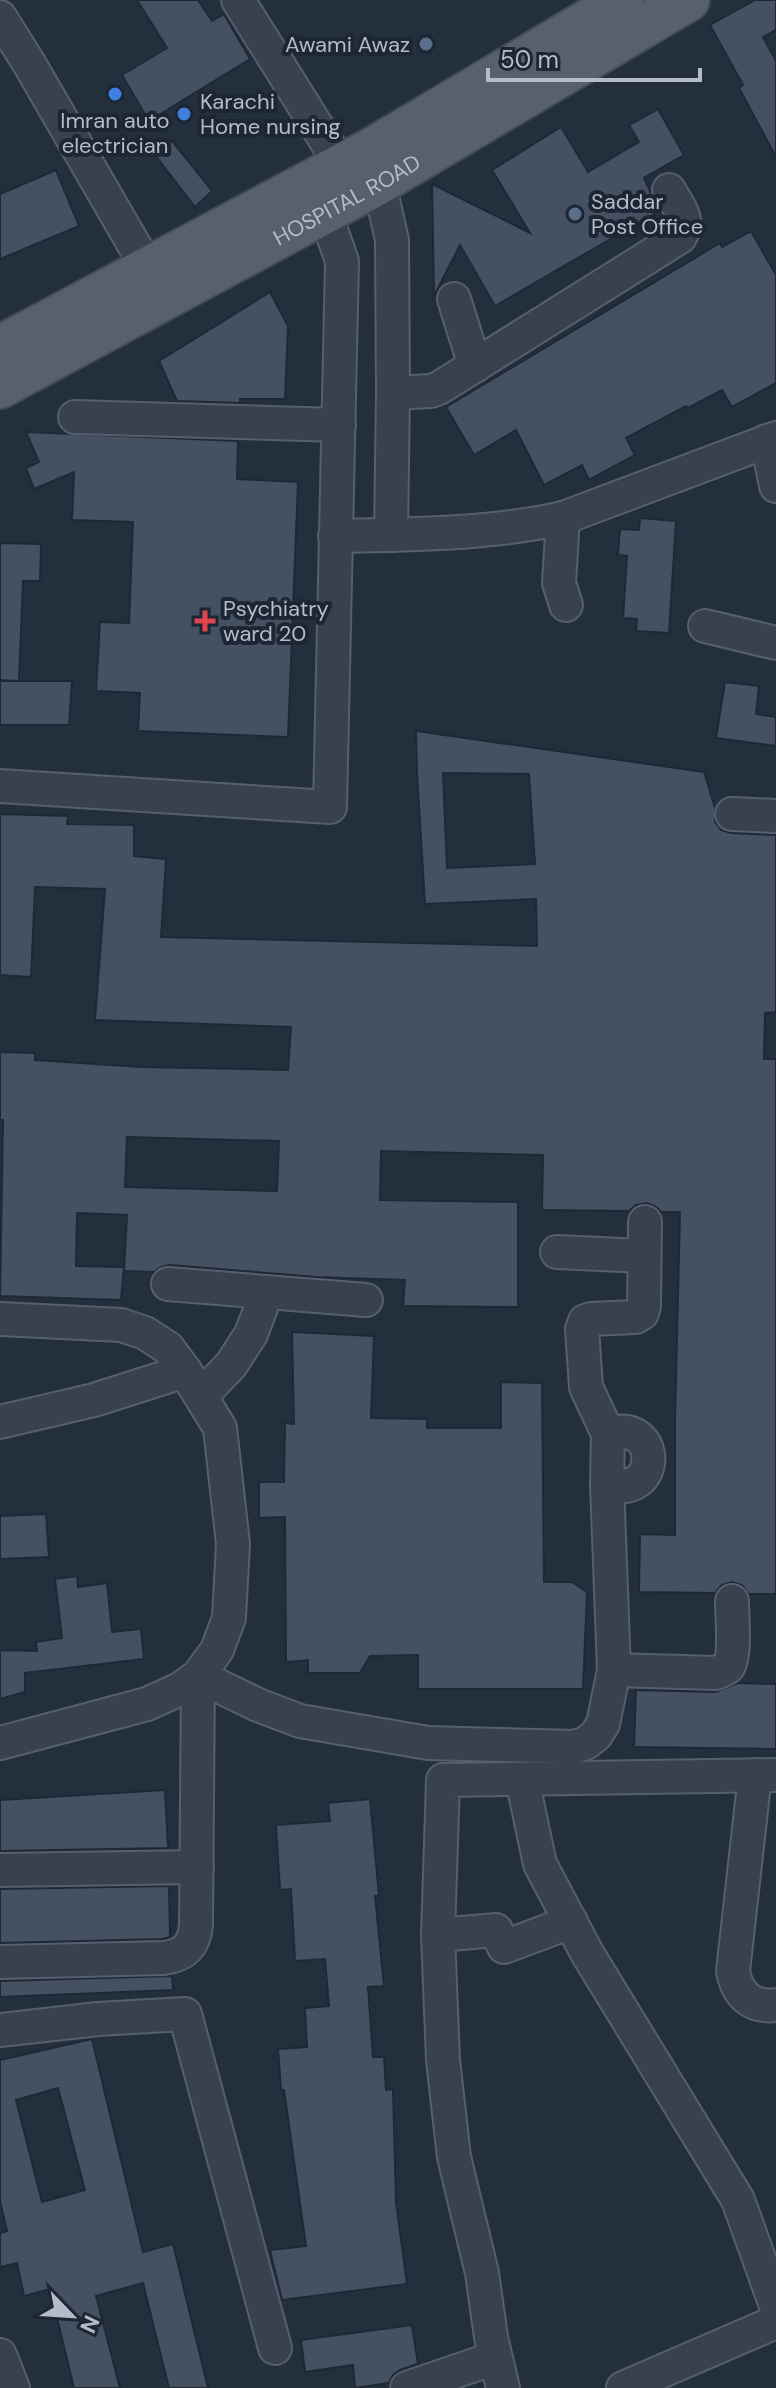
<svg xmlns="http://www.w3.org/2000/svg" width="776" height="2388" viewBox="0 0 776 2388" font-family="'DM Sans',sans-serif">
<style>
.building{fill:#455162;stroke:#1f2835;stroke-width:2;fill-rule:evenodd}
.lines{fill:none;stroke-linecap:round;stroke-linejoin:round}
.minor-casing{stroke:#565f6c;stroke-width:36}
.major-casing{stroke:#414a57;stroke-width:46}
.minor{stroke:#38414e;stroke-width:32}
.major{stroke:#56606e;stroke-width:42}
.service-dot{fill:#5c6f8a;stroke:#1d2633;stroke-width:3}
.shop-dot{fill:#3f7fe0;stroke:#1d2633;stroke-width:3}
.health-dot{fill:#e0444e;stroke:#1d2633;stroke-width:3}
.labels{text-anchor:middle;stroke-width:8;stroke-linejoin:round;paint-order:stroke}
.poi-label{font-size:22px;fill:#b4bcc9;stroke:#1d2633;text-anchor:start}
.street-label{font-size:22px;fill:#b4bcc9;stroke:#1d2633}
</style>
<rect width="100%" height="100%" fill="#242f3e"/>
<!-- building -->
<g class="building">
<path d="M137,0H198L212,21L224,14L250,59L149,121L122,75L167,48Z"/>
<path d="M755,0H776V30L763,37L776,61V157L739,88L743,85L710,25Z"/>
<path d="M658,109L684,155L644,178L659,211L495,306L460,245L434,296L432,184L530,233L492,170L561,127L588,172L639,142L629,125Z"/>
<path d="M172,141L212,191L195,207L155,155Z"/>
<path d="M56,170L79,226L0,259V194Z"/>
<path d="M751,231L776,275V383L732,407L722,390L688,408L686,406L626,438L635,455L589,480L582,465L544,485L516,430L474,455L446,407L720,243L722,247Z"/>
<path d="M270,292L288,326L285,399H240V403L177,401L159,361Z"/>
<path d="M26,432L238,441L237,479L298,482L288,737L138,731L140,693L96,691L100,622L129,623L133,522L72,520L74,472L34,489L26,468L39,462Z"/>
<path d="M640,518L676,521L669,633L636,631L637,619L623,618L627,556L618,555L620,529L639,530Z"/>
<path d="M0,543L41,544L40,581H23L19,681L0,680Z"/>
<path d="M0,681H72L69,725H0Z"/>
<path d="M725,682L759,686L756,714L776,717V746L716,738Z"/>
<path d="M416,731L704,772L715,808V822L721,830L731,833L776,835V1012L765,1013L764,1059H776V1594H749L742,1585L732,1582L722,1585L715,1593L639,1592L640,1534L675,1535V1421L680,1212H661L655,1206L646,1203L636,1205L629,1211L542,1210L543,1155L381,1151L380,1200L518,1202V1307L403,1306L405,1280L316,1277L170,1265L161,1267L154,1272L124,1271L127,1215L77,1213L76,1266L124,1267L121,1300L0,1296L3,1120H0V1052L35,1053V1060L141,1067L288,1070L291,1027L95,1020L105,889L35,887L31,977L0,975V814L68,816L67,824L134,825V856L166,859L161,937L537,946L536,899L425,904L417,773ZM443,773L529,774L535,864L447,868ZM127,1137L279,1141L277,1191L125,1187Z"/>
<path d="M292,1332L374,1336L371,1418L427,1419V1428H501V1382L542,1383L544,1582H572L587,1592L583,1689H418V1655L370,1656L360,1673H308V1660L286,1662L285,1517L259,1518V1482H284L285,1423L294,1424Z"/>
<path d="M46,1514L49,1557L0,1559V1516Z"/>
<path d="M77,1576L78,1587L107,1583L112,1632L141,1629L144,1659L25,1673V1692L0,1699V1650L37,1651L36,1642L62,1638L55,1579Z"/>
<path d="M738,1683L776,1684V1749L634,1747L636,1690L715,1692Z"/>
<path d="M165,1790L168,1848L0,1851V1800Z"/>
<path d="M370,1799L379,1896H375L384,1986L368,1987L373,2057H384L386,2090L393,2089L396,2202L407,2284L282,2300L270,2250L306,2246L284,2090H281L278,2049L307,2047L305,2008L329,2006L325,1959L295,1961L291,1889L280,1890L276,1825L330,1821L328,1803Z"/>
<path d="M169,1886L170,1937L162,1939L0,1943V1889Z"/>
<path d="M172,1976L173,1990L0,1997V1981Z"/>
<path d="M92,2039L143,2252L173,2244L208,2388H169L143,2283L96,2296L120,2388H74L50,2289L24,2296L17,2263L0,2267V2233L7,2231L0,2201V2060ZM58,2088L85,2190L42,2202L16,2100Z"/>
<path d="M412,2325L418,2364L400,2370L393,2375L389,2383L355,2388L353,2365L305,2372L301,2340Z"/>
</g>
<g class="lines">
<defs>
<g id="minor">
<path d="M238,0L341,165"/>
<path d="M0,17L30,65L148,269"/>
<path d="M379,183L392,240L393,393L391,535"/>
<path d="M454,299L475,366"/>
<path d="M393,393L431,391L439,388L680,237C691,219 678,206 669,190"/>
<path d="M75,417L339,425"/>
<path d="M767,441L776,486"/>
<path d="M563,518L559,583L566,605"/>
<path d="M335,536C410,535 491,534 563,518L776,438"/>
<path d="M705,626L776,643"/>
<path d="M0,786L330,807L342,261L325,213"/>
<path d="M732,814L776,816"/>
<path d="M557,1252L644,1256"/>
<path d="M168,1284L366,1300"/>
<path d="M0,1319L121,1325L145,1333L168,1348L185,1371L220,1428L233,1544L229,1618L217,1650L198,1676L180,1689L147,1704L0,1743"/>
<path d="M201,1396L231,1365L251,1334L267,1292"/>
<path d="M0,1422L94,1400L185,1371"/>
<path d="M607,1484C662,1501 662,1417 608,1434"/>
<path d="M614,1670L716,1673C720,1671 725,1670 728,1667C736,1656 732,1615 732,1601"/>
<path d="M755,1775L733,1971C737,1994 751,2008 776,2005"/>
<path d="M522,1779L540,1864L587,1953L738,2200L776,2306"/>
<path d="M0,1870L197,1867"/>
<path d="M438,1935L496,1930L504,1947L571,1922"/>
<path d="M0,1962L164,1958C185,1955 194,1946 196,1925L198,1676L258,1705L300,1721L428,1743L574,1747L586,1743L596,1735L603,1724L614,1670L607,1484L608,1434L586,1387L582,1329L585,1321L591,1319L636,1317L642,1313L644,1306L645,1222"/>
<path d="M0,2030L98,2019L185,2014L275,2348"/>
<path d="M0,2355L13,2388"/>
<path d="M407,2388L495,2358"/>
<path d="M503,2388L491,2337L482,2273L454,2157L443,2060L438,1935L443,1780L776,1775"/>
<path d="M623,2388L776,2322"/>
</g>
<g id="major">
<path d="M0,347L374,148L623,0"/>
<path id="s1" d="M0,387L379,183L688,0"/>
</g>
</defs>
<!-- minor casing -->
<use href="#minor" class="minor-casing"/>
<!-- major casing -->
<use href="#major" class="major-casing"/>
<!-- minor -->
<use href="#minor" class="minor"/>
<!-- major -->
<use href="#major" class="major"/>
</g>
<!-- markers -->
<g class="service-dot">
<circle cx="426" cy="44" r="8"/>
<circle cx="575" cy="214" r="8"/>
</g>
<g class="shop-dot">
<circle cx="115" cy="94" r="8"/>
<circle cx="184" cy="114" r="8"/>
</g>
<path class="health-dot" d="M201 609h8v8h8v8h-8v8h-8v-8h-8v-8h8z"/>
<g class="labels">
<!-- poi labels -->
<g class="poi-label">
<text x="410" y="52" text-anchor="end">Awami Awaz</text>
<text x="200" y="109">Karachi<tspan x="200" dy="25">Home nursing</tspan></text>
<text x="115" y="128" text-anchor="middle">Imran auto<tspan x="115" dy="25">electrician</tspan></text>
<text x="591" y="209">Saddar<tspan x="591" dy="25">Post Office</tspan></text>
<text x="223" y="616">Psychiatry<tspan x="223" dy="25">ward 20</tspan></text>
</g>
<!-- street labels -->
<g class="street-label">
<text dy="8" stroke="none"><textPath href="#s1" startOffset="394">HOSPITAL ROAD</textPath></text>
</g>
</g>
<!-- north arrow -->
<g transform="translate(72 2316) rotate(115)" stroke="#1d2633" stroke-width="6" paint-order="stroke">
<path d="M0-6L14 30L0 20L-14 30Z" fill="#b4bcc9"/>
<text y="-12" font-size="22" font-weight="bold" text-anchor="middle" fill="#b4bcc9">N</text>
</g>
<!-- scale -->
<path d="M488 68v12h212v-12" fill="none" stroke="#b4bcc9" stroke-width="4"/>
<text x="500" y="68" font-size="24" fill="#b4bcc9" stroke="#1d2633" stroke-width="6" paint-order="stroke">50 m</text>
</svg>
